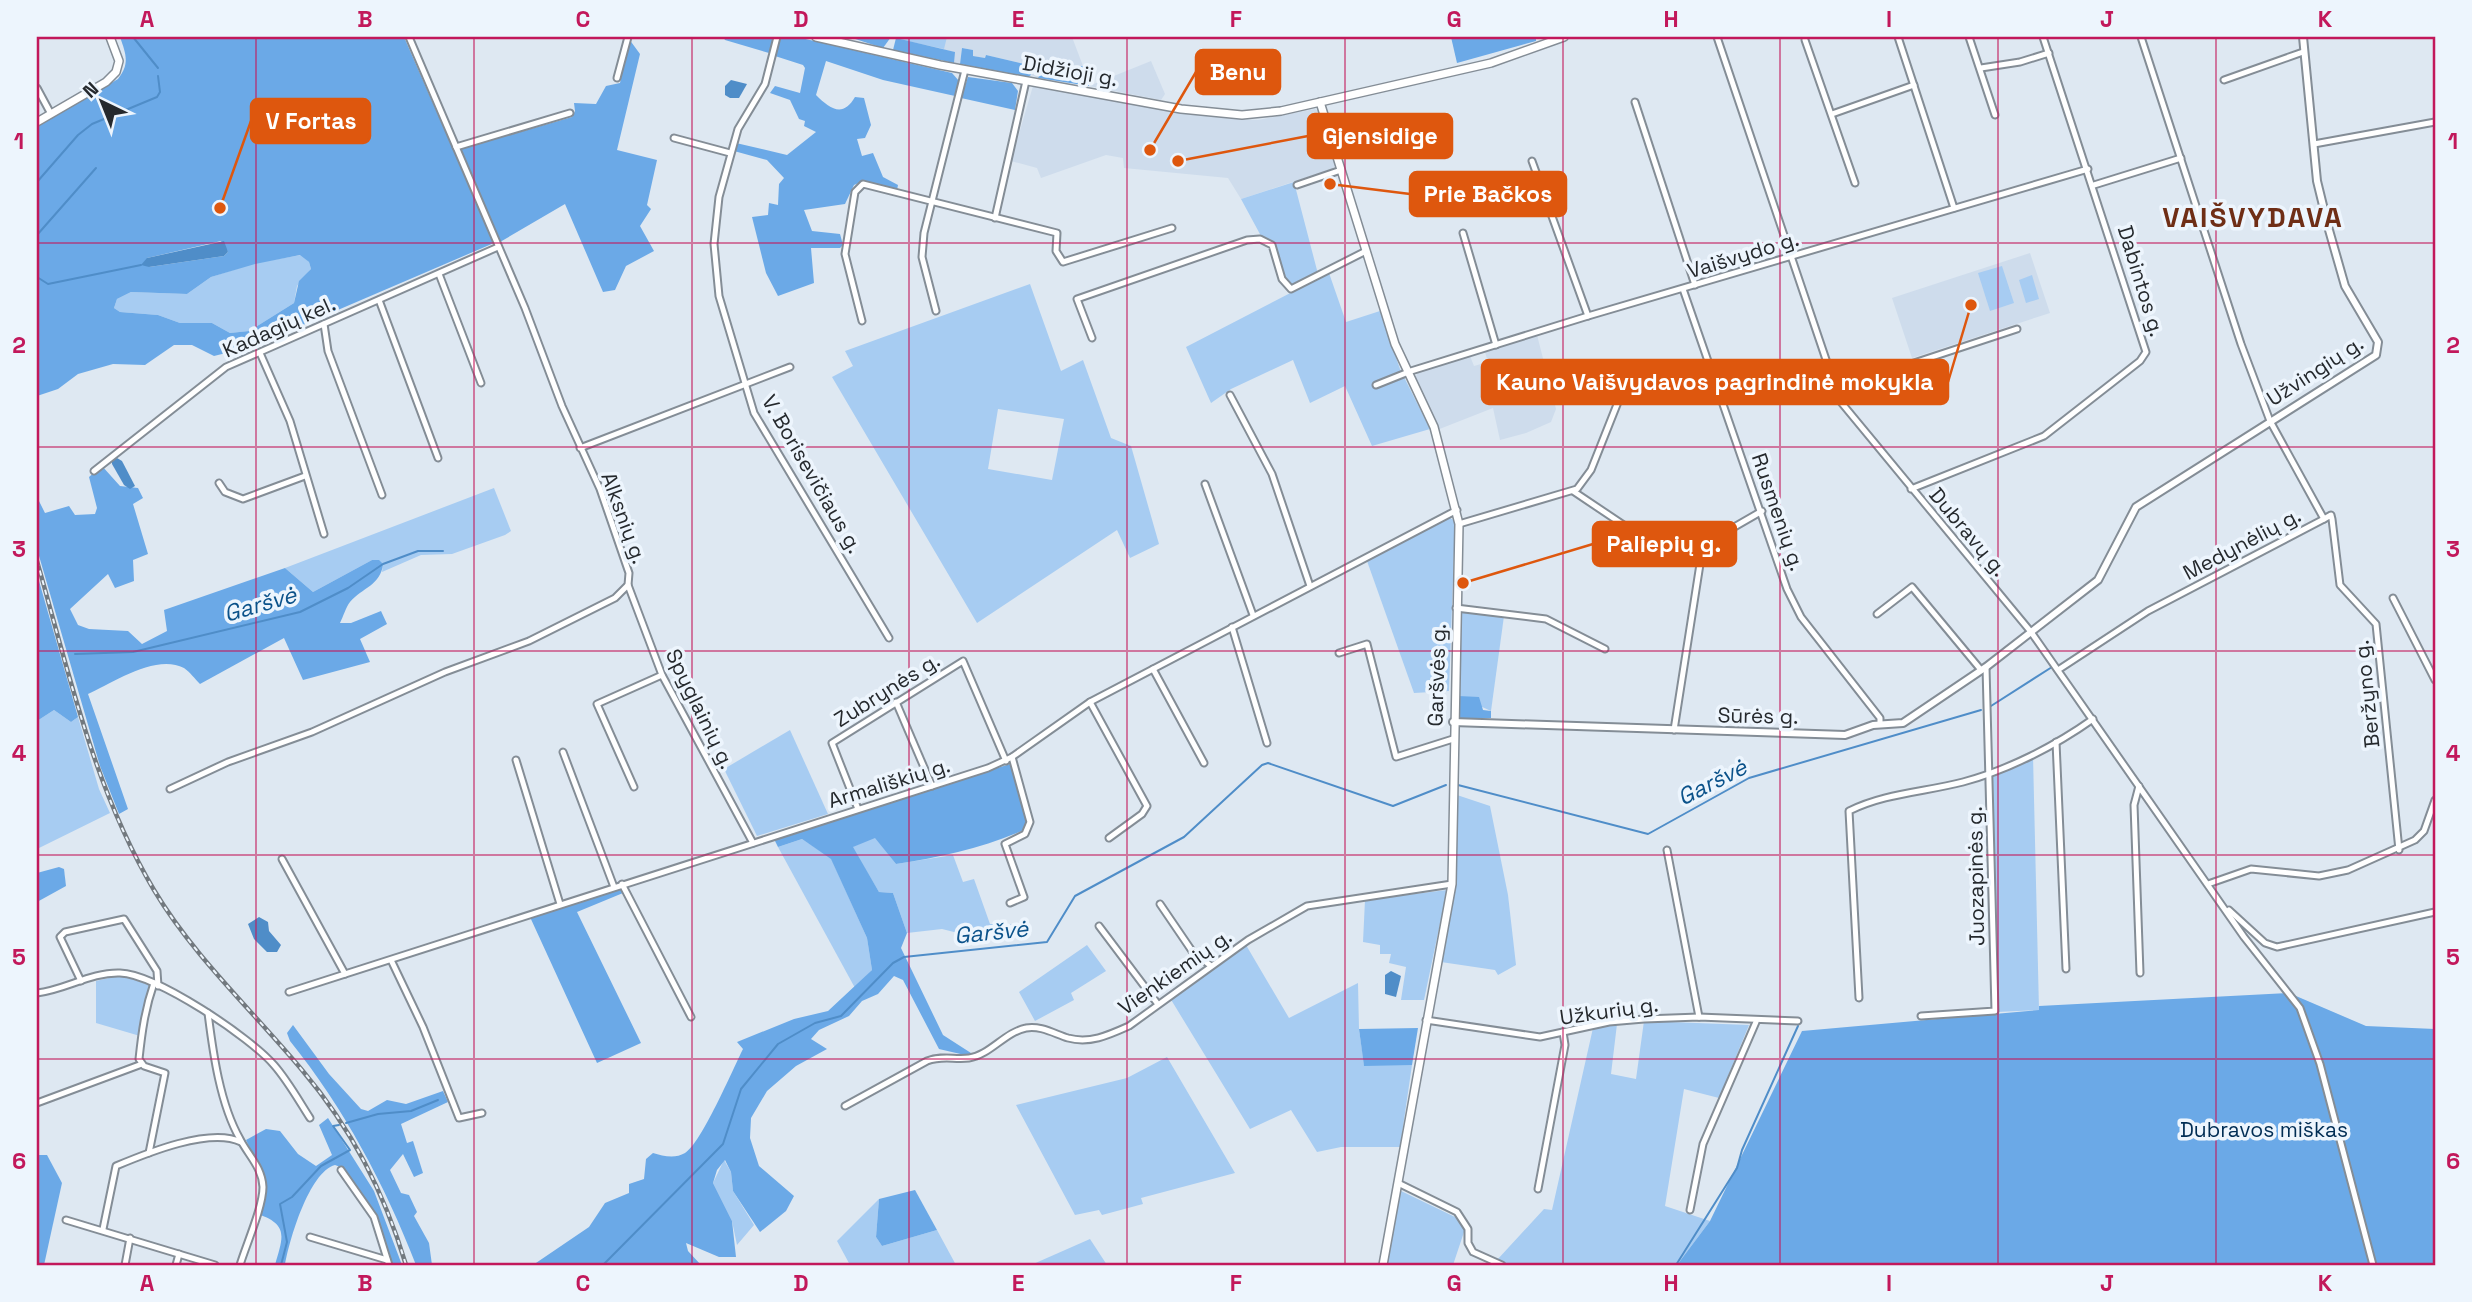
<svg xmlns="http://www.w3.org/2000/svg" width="2472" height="1302" viewBox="0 0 2472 1302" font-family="'Space Grotesk',sans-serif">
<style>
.built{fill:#cedcec}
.green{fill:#a7ccf2;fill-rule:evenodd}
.forest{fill:#6ba9e7;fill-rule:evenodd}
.water{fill:#4f8dc8}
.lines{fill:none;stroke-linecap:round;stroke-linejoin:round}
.stream{stroke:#4f8dc8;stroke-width:2}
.minor-casing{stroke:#848d96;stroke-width:9}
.tertiary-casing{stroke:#848d96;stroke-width:10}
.secondary-casing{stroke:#848d96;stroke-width:10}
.minor{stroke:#fff;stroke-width:5}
.tertiary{stroke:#fff;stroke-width:6}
.secondary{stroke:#fff;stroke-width:7}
.rail-casing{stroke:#72797f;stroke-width:4.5}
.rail{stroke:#edf5fd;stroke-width:2;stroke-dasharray:5;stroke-linecap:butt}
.grid{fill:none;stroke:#c2185b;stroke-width:2;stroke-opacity:0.55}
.labels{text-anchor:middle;stroke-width:7;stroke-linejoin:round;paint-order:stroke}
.street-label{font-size:21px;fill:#25292d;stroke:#edf5fd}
.park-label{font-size:21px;fill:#002d54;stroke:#edf5fd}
.water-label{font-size:23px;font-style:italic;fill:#0b528a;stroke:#edf5fd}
.district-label{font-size:28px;font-weight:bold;letter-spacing:2px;fill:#6f2e16;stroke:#edf5fd}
.leader{fill:none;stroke:#de570e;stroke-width:2.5}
.callout-dot{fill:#de570e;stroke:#edf5fd;stroke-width:2.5}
.callout{fill:#de570e;stroke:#de570e;stroke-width:2.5}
.callout-label{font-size:23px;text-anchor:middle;font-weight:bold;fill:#fff}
.neatline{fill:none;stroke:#c2185b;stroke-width:2.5}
.grid-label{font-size:23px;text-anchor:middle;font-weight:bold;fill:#c2185b}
</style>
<rect width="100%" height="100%" fill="#dee8f2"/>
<!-- built -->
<g class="built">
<path d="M889,37H1072L1083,66H1045L1038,78L1031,75L1024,64L986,55L985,58L972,56L973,50L962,48L960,64L954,63V52Z"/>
<path d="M1151,61L1165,94L1161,100L1089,86Z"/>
<path d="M1033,86L1231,119L1258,120L1315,109L1320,112L1336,164L1332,169L1241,199L1228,178L1124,168L1123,158L1106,155L1041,178L1037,168L1011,161Z"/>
<path d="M2030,253L2050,313L1912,358L1892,298Z"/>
<path d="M1537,335L1556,409L1551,422L1526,433L1500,440L1493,408L1437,430L1414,380L1418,372L1470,356L1474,366L1488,362L1485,352Z"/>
</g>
<!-- green -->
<g class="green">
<path d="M889,37H947L944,49Z"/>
<path d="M1294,182L1318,274L1296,287L1286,281L1275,246L1261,236L1241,199Z"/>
<path d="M301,255L309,262L311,269L297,286L294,303L249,331L230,333L212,323H180L158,315L120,312L114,308L117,299L131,292L187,294L211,277L255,263Z"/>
<path d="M2002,266L2014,303L1990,311L1978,273Z"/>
<path d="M1329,273L1346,322L1380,311L1400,369L1430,429L1372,446L1345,386L1310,403L1293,360L1231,389L1211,403L1186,347Z"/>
<path d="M2032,275L2039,299L2026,303L2019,280Z"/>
<path d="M1030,284L1061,371L1083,360L1111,438L1131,446L1159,544L1130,558L1117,530L977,623L832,377L853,366L845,351ZM998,409L1064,419L1052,480L988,469Z"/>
<path d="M494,488L511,531L505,535L452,554L421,555L382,572L383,564L372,560L313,592L285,568Z"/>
<path d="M1450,518L1455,521L1449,691L1414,693L1367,561Z"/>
<path d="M1463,610L1504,616L1491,711L1458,696L1459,612Z"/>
<path d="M54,710L71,722L78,717L99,789L110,813L37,849V721Z"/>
<path d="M790,730L828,814L757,836L724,769Z"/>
<path d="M2033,756L2039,1010L1997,1012L1993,777Z"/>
<path d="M1454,794L1490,806L1508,895L1516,965L1498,975L1495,970L1441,962L1454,897Z"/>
<path d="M875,837L896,864L953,855L963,882L974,879L990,924H1012L978,938L942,929L907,933L893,893L879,892L852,847Z"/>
<path d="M802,839L831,858L867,938L872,970L855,988L778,847Z"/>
<path d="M1447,890L1424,1000H1401L1406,967L1389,963L1391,954H1380V945L1363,942L1365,900Z"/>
<path d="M1087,945L1106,971L1071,993L1074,1000L1035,1021L1019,992Z"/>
<path d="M1246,945L1289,1018L1358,983L1359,1029L1364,1065H1412L1400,1147H1341L1317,1152L1291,1110L1250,1129L1170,998Z"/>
<path d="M121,975L149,985L140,1036L96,1023V981Z"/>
<path d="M1644,1021L1749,1025L1719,1098L1684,1089L1665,1206L1710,1221L1677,1265H1507L1497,1260L1544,1209L1552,1210L1593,1028L1617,1024L1611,1074L1636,1079Z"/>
<path d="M1167,1057L1235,1173L1141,1198L1143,1204L1102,1215L1099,1210L1075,1215L1016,1105L1127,1078Z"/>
<path d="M724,1160L731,1172L733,1191L754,1225L737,1245L732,1221L713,1183Z"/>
<path d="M1399,1190L1455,1217L1465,1229L1453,1265H1385Z"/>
<path d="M879,1199L876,1237L882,1246L937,1230L956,1265H850L837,1241Z"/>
<path d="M1090,1239L1107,1265H1031Z"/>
</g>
<!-- forest -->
<g class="forest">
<path d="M120,37H404L494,243L254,346L214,356L192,345H174L145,365L113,364L78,374L58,389L37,396V127L118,79C130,64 126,54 120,37ZM221,241L228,252L224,256L149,267L147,258ZM300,255L309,262L311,269L299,281L294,303L249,331L230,333L212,323H180L158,315L120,312L114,308L117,299L131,292L187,294L211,277L255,264Z"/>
<path d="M723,37H774L769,53L725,40Z"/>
<path d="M780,37H797L952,73L959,81L955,96L883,80L826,61L816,95C830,109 843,118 855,97L864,98L871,125L865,138L857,139L862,156L873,153L883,177L898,185L897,190L861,182L854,185L845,204L804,210L812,231L840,234L843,245L840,248H811L814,283L778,296L766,273L752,217L768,215L769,203L778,205L779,184L784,178L767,160L734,151L736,143L787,155L816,132L804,126L805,121L799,119L790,100L770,93L775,86L800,93L805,68L803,65L775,56Z"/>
<path d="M849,37H891L883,48Z"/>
<path d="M1451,37H1536V41L1457,63Z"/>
<path d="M896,38L955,52L954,63L893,50Z"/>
<path d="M629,39L640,54L617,150L657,160L647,205L651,209L640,226L654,251L626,266L615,290L603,292L565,204L500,242L461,149L572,117L575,111L574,103L596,104L606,86L620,83Z"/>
<path d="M962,48L973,50V56L985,58L986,55L1024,64L1031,75L1028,77L960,64Z"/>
<path d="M1045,66H1083L1089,86L1038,78Z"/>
<path d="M968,77L1012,83L1018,91L1015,110L961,98Z"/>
<path d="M102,466L120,486L138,488L143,498L133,504L148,554L133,560L134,581L115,588L108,574L70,609L78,625L89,629L128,631L142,644L167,631L164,610L285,568L313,592L372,560H379L383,564C381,585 362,588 350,602C346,607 343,617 340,623H351L381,611L387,624L360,639L370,662L303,680L284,638L200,684C195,679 190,672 184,668C156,653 112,683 88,694L128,809L119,814L100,766L37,549V497L45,513L69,506L75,515L95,514L97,508L89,477Z"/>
<path d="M37,574L78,717L71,722L54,710L37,721Z"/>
<path d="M1458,696L1479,697L1483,710L1491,711V718L1460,719L1457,713Z"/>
<path d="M1010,764L1027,824L1026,829C984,848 941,857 896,864L875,838L853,847L879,892L893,893L907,933L901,948L943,1035L971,1053L969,1056L939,1049L903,980L894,976L878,994L862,1001L849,1016L819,1030L811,1039L827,1049L796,1066L767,1091L751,1118L750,1138L759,1166L794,1196L786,1211L760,1232L733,1191L731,1172L725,1160L717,1170L713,1183L732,1221L736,1257H719L686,1243L688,1251L701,1265H533L589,1227L605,1203L629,1193V1184L644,1179L646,1159L653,1153C663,1156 675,1159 685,1153C701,1144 733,1069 743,1049L737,1042L794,1019L828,1011L872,970L867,938L831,859L802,839L778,847L774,839Z"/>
<path d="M59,867L64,869L66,886L37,902V873Z"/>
<path d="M621,887L623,893L577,912L641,1043L597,1063L530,917Z"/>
<path d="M2289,993L2366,1026L2435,1029V1265H1677L1710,1221L1802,1031L2039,1010V1006Z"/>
<path d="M293,1025L329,1074L361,1109L368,1111L387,1100L406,1104L443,1091L448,1102L401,1124L407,1143L413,1141L423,1173L414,1177L403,1154L390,1170L401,1193L409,1195L417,1212L414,1216L429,1243L432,1265H416C385,1185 344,1108 290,1041L287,1033Z"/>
<path d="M1418,1028L1412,1065L1364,1066L1359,1029Z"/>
<path d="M328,1118L374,1191L402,1265H391L375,1216L343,1168L335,1165C309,1172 289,1241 285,1265H275C283,1237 289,1225 258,1214L266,1182L246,1140L266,1129L280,1131L298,1154L316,1166L332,1155L319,1125Z"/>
<path d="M37,1155H47L62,1183L44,1265H37Z"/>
<path d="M915,1190L937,1230L882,1246L876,1237L879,1199Z"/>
</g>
<!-- water -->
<g class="water">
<path d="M731,80L747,84L739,98H730L725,95V86Z"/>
<path d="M224,241L228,252L224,256L149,267L141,265L147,258Z"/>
<path d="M117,458L122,461L135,486L130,489L124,485L112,464V460Z"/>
<path d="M259,917L268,922L269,931L281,945L277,952H267L254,939L248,924Z"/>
<path d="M1391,971L1401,976L1396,997L1385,994V975Z"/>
</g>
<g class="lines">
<!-- stream -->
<g class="stream">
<path d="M133,37L158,68"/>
<path d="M37,182L78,135L92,124L157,97L160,92L158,76"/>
<path d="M37,235L96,168"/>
<path d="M37,277L48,284L141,265"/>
<path d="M37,651L38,655"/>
<path d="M75,654L133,652L300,612L348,588L383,564L418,551H443"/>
<path d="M1991,706L2052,667"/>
<path d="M1458,785L1648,834L1749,778L1981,710"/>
<path d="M346,1123L378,1114L411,1111L438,1100"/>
<path d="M281,1265L287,1242L280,1204L292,1197L321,1166L350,1150L333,1126L339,1125"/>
<path d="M603,1265L723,1144L741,1089L778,1044L815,1023L841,1016L893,963L904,957L1047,942L1075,896L1184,837L1262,765L1268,763L1393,806L1446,785"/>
<path d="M1676,1265L1737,1168L1742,1150L1798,1026"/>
</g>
<defs>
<g id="minor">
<path d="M777,37L765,84L738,129L719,197L714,244L719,296L754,413L889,638"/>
<path d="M1717,37L1840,401L2031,632L2244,937L2300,1008L2320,1064L2373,1265"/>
<path d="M1898,37L1954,208"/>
<path d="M1969,37L1995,115"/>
<path d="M1805,40L1855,183"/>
<path d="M1981,68L2020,62L2049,53"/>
<path d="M617,78L628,37"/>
<path d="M2224,80L2303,52"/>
<path d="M37,88L51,114"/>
<path d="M1635,102L1695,285"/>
<path d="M1832,114L1914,85"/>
<path d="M674,138L730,153"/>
<path d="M2314,144L2435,122"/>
<path d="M456,147L570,113"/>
<path d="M1532,161L1588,316"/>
<path d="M1297,185L1341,170"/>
<path d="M2094,185L2181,158"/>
<path d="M995,218L1026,81"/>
<path d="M1463,233L1496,345"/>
<path d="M439,274L481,383"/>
<path d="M1683,289L1787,589L1801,617L1880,718V724"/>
<path d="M379,300L438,458"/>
<path d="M936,311L922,257L924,233L965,70"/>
<path d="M862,321L845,254L855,192L863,184L1057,233L1056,251L1063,262L1172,228"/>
<path d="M324,324L328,351L382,495"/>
<path d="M1092,338L1077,299L1247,240L1260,239L1272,245L1282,279L1291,289L1366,251"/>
<path d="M260,353L290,421L324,534"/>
<path d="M1376,385L1411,371L1588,316L2088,169"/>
<path d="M1835,389L2017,329"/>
<path d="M1230,395L1272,474L1310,586"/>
<path d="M580,448L790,367"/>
<path d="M94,471L226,367L498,247"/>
<path d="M219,483L225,492L243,499L305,476"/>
<path d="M1205,484L1253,615"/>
<path d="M1911,489L2044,436L2140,361L2146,352L2043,37"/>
<path d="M1573,491L1649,542L1669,548L1703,545L1762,511"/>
<path d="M2324,519L2331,515L2332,519L2340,585L2376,624L2399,850"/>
<path d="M1459,524L1577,489L1591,470L1618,402"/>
<path d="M628,585L662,675L753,843"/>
<path d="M2393,598L2435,680"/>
<path d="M1456,608L1546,619L1605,649"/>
<path d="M1877,614L1912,587L1981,670"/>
<path d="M1232,627L1267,743"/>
<path d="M1339,653L1367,644L1396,757L1453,739"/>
<path d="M1153,669L1204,763"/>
<path d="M2058,670L2148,611L2324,519L2270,421L2241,344L2141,37"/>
<path d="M896,702L932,786"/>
<path d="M1090,702L1147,806L1142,814L1109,838"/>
<path d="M1674,730L1703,545"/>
<path d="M2056,742L2066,969"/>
<path d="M563,752L614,887"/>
<path d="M516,760L560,904"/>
<path d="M2139,786L2134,805L2140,973"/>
<path d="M634,787L597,704L662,675"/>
<path d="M170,789L228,762L312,732L445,672L529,641L615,598L628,585L629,573L600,489L562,406L525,308L409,37"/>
<path d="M858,809L832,743L963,661L1006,761"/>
<path d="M1667,850L1699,1017"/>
<path d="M282,859L345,974"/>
<path d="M622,884L691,1017"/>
<path d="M2208,884L2251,869L2319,876L2348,870L2415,840L2424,831L2435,800"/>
<path d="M1010,903L1024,897L1005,844L1025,834L1030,822L1012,757"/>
<path d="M1160,904L1192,951L1211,966"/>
<path d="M2229,910L2265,943L2277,947L2435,912"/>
<path d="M1099,926L1157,1003"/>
<path d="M391,960L423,1027L459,1118L482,1113"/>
<path d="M81,981L60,937L65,932L124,919L157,971L158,986"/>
<path d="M289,992L988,768L1012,757L1090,702L1457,510"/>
<path d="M37,993C65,990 91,972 120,973C156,974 250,1037 274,1065C288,1081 299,1101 310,1118"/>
<path d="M1859,998L1849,811C1885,793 1925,792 1963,782C2008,770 2055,746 2093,719"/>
<path d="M208,1013C213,1053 220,1104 240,1139C248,1155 262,1167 263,1187C263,1207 246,1245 240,1265"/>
<path d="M1921,1016L1995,1011L1986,667"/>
<path d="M1426,1020L1540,1037L1609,1022L1644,1019L1699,1017L1798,1021"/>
<path d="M37,1103L142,1064"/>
<path d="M845,1106L927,1061C943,1055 954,1060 969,1058C990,1055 1005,1032 1026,1028C1040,1025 1055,1034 1068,1038C1090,1044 1109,1035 1129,1026L1248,940L1307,906L1452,884"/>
<path d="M149,1153L165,1073L144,1066L139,1059C142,1031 145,1009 154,983"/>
<path d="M341,1170L374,1217L389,1265"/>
<path d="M1398,1183L1457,1212L1468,1229V1243L1473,1252L1502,1265"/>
<path d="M1538,1189L1565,1045L1563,1032"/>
<path d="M1690,1210L1703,1144L1756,1022"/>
<path d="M66,1220L215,1265"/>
<path d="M103,1229L116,1166C147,1153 210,1127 241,1142"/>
<path d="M310,1237L387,1260"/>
<path d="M125,1265L130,1238"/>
<path d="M176,1265L179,1254"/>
</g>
<path id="tertiary" d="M1453,722L1845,735L1873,725L1903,723L1986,667L2098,580L2136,507L2376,355L2378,342L2345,286L2329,230L2317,181L2303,37"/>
<g id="secondary">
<path d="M816,37L940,65L1181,109L1242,115L1281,111L1491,63L1564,37"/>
<path d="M1320,102L1395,344L1434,427L1459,524L1452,884L1383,1265"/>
<path d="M37,122L106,82L116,72L119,61L110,37"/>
</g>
</defs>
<!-- minor casing -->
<use href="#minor" class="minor-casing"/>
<!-- tertiary casing -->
<use href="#tertiary" class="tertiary-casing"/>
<!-- secondary casing -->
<use href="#secondary" class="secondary-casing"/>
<!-- minor -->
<use href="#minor" class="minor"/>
<!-- tertiary -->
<use href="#tertiary" class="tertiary"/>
<!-- secondary -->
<use href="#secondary" class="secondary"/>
<defs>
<path id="rail" d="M37,561C69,673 94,789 154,890C194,957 253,1011 302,1070C352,1129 384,1192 406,1265"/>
</defs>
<!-- rail casing -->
<use href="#rail" class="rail-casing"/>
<!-- rail -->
<use href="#rail" class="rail"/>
</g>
<!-- grid -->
<path class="grid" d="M256,37V1265M474,37V1265M692,37V1265M909,37V1265M1127,37V1265M1345,37V1265M1563,37V1265M1780,37V1265M1998,37V1265M2216,37V1265M37,243H2435M37,447H2435M37,651H2435M37,855H2435M37,1059H2435"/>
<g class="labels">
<!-- street labels -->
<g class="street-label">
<text transform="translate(1070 71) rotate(10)" y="7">Didžioji g.</text>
<text transform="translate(1743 255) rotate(-17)" y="7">Vaišvydo g.</text>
<text transform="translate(2141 281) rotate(73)" y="7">Dabintos g.</text>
<text transform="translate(279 327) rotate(-24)" y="7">Kadagių kel.</text>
<text transform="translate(2315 371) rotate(-33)" y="7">Užvingių g.</text>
<text transform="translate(812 474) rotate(60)" y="7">V. Borisevičiaus g.</text>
<text transform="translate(1778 512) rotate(71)" y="7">Rusmenių g.</text>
<text transform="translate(624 518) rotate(70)" y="7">Alksnių g.</text>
<text transform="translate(1968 532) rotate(50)" y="7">Dubravų g.</text>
<text transform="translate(2242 544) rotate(-28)" y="7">Medynėlių g.</text>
<text transform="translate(1437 675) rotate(-88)" y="7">Garšvės g.</text>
<text transform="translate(887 690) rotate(-32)" y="7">Zubrynės g.</text>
<text transform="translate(2367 694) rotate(-96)" y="7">Beržyno g.</text>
<text transform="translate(700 709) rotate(64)" y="7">Spyglainių g.</text>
<text transform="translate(1758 716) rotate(1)" y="7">Sūrės g.</text>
<text transform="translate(889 783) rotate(-17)" y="7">Armališkių g.</text>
<text transform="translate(1976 876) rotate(-91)" y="7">Juozapinės g.</text>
<text transform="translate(1175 972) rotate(-35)" y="7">Vienkiemių g.</text>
<text transform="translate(1609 1011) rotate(-8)" y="7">Užkurių g.</text>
</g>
<!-- park labels -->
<g class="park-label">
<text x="2264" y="1137">Dubravos miškas</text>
</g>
<!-- water labels -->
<g class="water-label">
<text transform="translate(260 604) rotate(-16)" y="8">Garšvė</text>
<text transform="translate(1712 782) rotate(-27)" y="8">Garšvė</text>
<text transform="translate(991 932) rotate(-6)" y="8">Garšvė</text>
</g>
<!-- district labels -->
<g class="district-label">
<text x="2253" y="227">VAIŠVYDAVA</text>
</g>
</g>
<!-- callouts -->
<path class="leader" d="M1150 150L1196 72M220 208L251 121M1178 161L1308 136M1330 184L1410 194M1971 305L1948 382M1463 583L1593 544"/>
<g class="callout-dot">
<circle cx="1150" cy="150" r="7"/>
<circle cx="220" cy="208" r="7"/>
<circle cx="1178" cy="161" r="7"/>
<circle cx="1330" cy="184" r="7"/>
<circle cx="1971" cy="305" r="7"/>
<circle cx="1463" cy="583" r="7"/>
</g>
<g class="callout">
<rect x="1196" y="50" width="84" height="44" rx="7"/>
<rect x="251" y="99" width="119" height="44" rx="7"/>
<rect x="1308" y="114" width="144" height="44" rx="7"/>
<rect x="1410" y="172" width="156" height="44" rx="7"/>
<rect x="1482" y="360" width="466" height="44" rx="7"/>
<rect x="1593" y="522" width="143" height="44" rx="7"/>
</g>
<g class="callout-label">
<text x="1238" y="80">Benu</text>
<text x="311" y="129">V Fortas</text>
<text x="1380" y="144">Gjensidige</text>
<text x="1488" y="202">Prie Bačkos</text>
<text x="1715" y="390">Kauno Vaišvydavos pagrindinė mokykla</text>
<text x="1664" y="552">Paliepių g.</text>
</g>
<!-- border -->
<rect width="2472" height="1302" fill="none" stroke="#edf5fd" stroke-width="77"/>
<!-- north arrow -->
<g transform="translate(102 102) rotate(317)" stroke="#edf5fd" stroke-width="5" paint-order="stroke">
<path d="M0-5L12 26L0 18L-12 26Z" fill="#25292d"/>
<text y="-10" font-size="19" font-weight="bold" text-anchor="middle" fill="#25292d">N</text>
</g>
<rect x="38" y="38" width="2396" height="1226" class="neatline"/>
<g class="grid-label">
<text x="147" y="27">A</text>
<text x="365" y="27">B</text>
<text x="583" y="27">C</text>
<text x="801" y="27">D</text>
<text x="1018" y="27">E</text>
<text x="1236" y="27">F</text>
<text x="1454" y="27">G</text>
<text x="1671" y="27">H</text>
<text x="1889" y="27">I</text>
<text x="2107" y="27">J</text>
<text x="2325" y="27">K</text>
<text x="19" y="149">1</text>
<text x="2453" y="149">1</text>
<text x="19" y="353">2</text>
<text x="2453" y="353">2</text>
<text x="19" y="557">3</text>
<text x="2453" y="557">3</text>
<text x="19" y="761">4</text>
<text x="2453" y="761">4</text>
<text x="19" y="965">5</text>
<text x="2453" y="965">5</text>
<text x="19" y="1169">6</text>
<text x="2453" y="1169">6</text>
<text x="147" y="1291">A</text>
<text x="365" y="1291">B</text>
<text x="583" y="1291">C</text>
<text x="801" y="1291">D</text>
<text x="1018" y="1291">E</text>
<text x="1236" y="1291">F</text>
<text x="1454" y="1291">G</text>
<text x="1671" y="1291">H</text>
<text x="1889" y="1291">I</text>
<text x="2107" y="1291">J</text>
<text x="2325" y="1291">K</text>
</g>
</svg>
